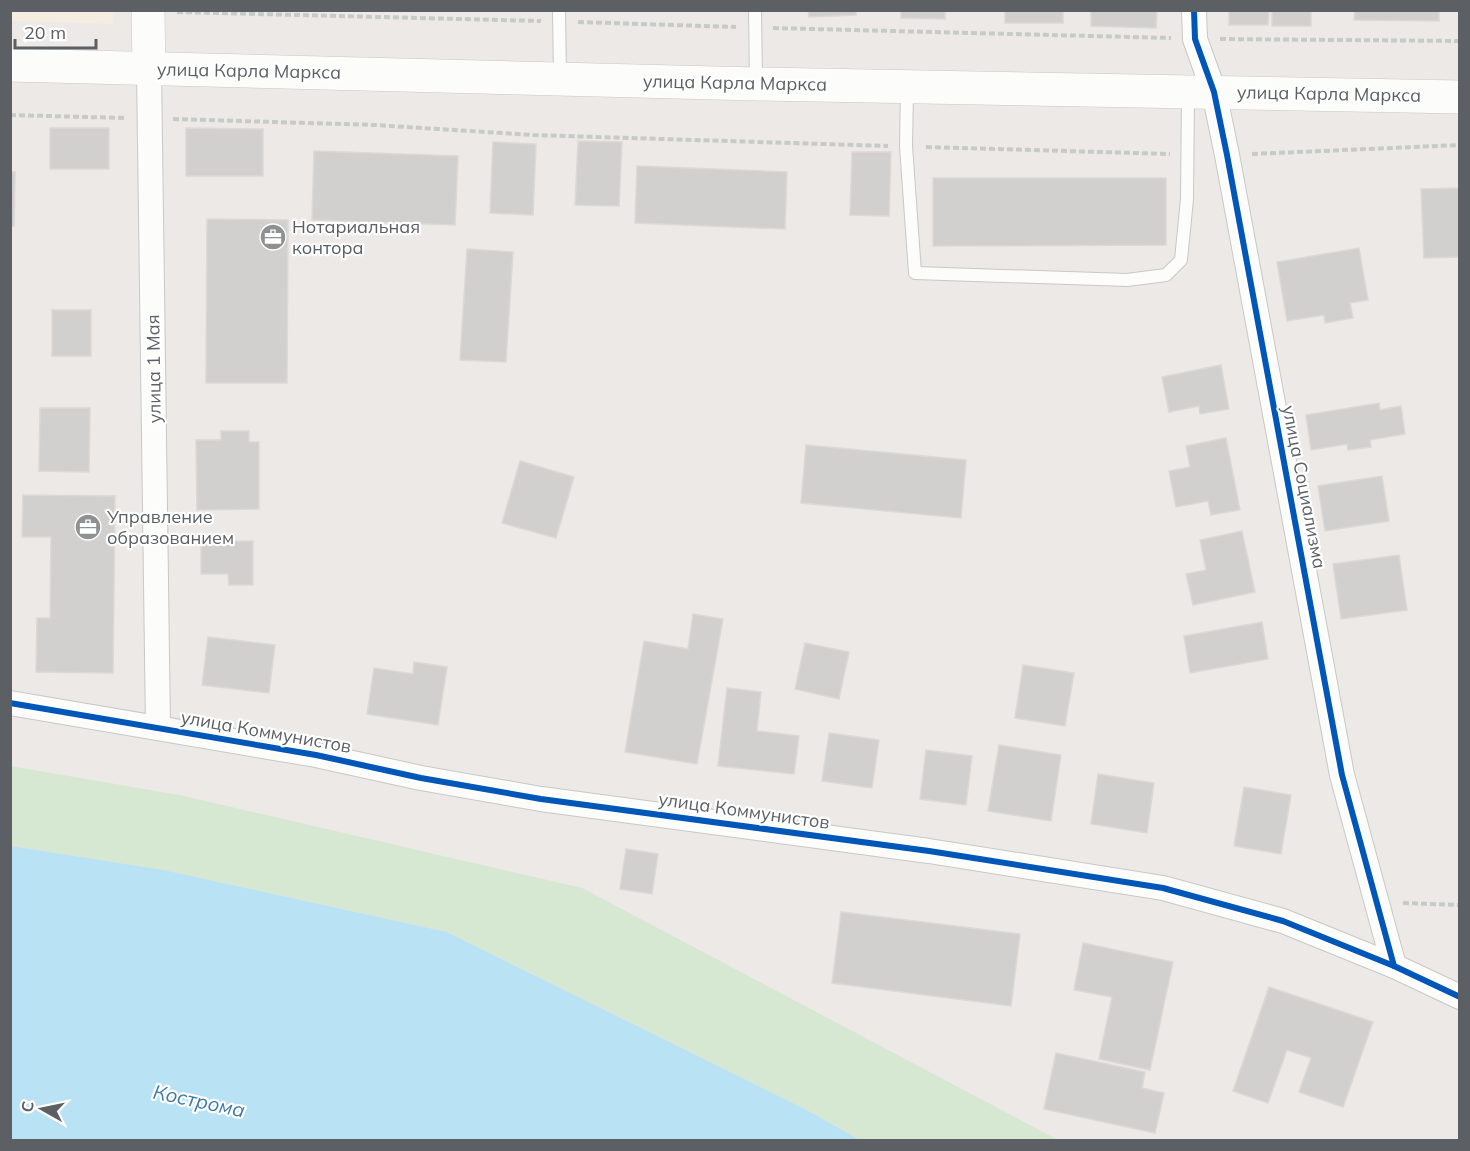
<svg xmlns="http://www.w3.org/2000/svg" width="1470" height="1151" viewBox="0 0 1470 1151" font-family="Mulish,sans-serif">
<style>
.commercial{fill:#f5eddf}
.green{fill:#d6e7d2}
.water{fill:#bae2f5}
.building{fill:#d2d0cf;stroke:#dbd8d5;stroke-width:1.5}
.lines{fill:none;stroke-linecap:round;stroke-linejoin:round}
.service-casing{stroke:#c8c8c8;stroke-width:14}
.minor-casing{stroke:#c8c8c8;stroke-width:26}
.secondary-casing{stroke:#c8c8c7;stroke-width:34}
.path{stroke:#c6cbc8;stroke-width:4;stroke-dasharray:6 3;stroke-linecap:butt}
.service{stroke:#fcfcfb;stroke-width:12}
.minor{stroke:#fcfcfb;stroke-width:24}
.secondary{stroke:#fcfcfb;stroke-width:33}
.cycleway-casing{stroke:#fff;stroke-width:10}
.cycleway{stroke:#0057b8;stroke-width:6}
.labels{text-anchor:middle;stroke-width:4.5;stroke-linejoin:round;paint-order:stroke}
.street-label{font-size:18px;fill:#5c6064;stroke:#fff}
.poi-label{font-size:18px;fill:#5c6064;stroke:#fff;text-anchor:start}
.water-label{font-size:20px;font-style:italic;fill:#407ba5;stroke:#fff}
</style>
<rect width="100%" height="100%" fill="#ece9e6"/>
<!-- commercial -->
<path class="commercial" d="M11,10L113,11V24L11,21Z"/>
<!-- green -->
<path class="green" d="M10,766L179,795L582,888L1058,1140H860L805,1109L447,932L164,870L11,846Z"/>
<!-- water -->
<path class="water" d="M11,846L164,870L447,932L805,1109L860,1140H11Z"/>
<!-- building -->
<g class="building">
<path d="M808,10H856V15L809,17Z"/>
<path d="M901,10H945V19L901,18Z"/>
<rect x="1005" y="10" width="58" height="13"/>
<path d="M1091,10H1157L1156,28L1091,26Z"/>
<path d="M1229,10H1269L1268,25H1229Z"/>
<rect x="1272" y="10" width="39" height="16"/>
<path d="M1355,10H1439V21L1354,20Z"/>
<rect x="50" y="128" width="59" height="41"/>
<path d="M186,128L263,129V176H186Z"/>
<path d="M578,141L622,142L619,206L575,205Z"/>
<path d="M493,142L536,144L533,215L490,213Z"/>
<path d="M314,151L458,156L455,225L312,220Z"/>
<path d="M852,152H891L889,216L850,215Z"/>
<path d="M637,166L787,172L785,229L635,223Z"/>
<path d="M10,172H15L14,226H10Z"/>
<path d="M933,178H1166V245L933,246Z"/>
<path d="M1460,188V257L1424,258L1421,189Z"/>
<path d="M207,219L288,220L287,383H206Z"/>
<path d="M1359,248L1368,300L1350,303L1353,318L1325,323L1324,315L1287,321L1277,262Z"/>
<path d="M467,249L513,252L506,362L460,360Z"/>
<rect x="52" y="310" width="39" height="46"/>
<path d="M1221,365L1229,409L1200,414L1199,406L1169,412L1162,377Z"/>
<path d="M1379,403L1380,410L1401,406L1405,434L1370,440L1371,447L1348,450L1347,444L1311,450L1306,415Z"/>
<path d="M40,408H90L89,472L39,471Z"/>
<path d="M221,431H249V442H259V509L197,510L196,440H221Z"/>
<path d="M1226,438L1240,510L1211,515L1208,501L1176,507L1169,471L1190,467L1186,446Z"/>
<path d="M806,445L966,460L961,518L801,503Z"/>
<path d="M520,461L574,477L556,538L502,523Z"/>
<path d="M1382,476L1389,521L1325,531L1318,486Z"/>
<path d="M23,495L115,496L113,673L36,672L37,618H50L51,537H22Z"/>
<path d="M1242,531L1255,592L1193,605L1186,574L1206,570L1200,540Z"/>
<path d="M253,541V585H229L228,574H201V542Z"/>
<path d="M1399,555L1407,610L1341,619L1333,564Z"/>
<path d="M693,614L723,619L697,764L625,752L644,641L688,649Z"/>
<path d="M1262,622L1268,659L1190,673L1184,636Z"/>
<path d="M208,637L275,645L269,693L202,685Z"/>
<path d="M805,643L849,652L839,699L795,689Z"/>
<path d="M414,662L447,667L438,725L367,714L374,668L413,674Z"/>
<path d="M1023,665L1074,673L1065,726L1015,718Z"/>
<path d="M727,688L761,692L757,731L799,736L794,774L718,766Z"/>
<path d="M829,733L879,740L872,788L822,781Z"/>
<path d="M999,745L1061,755L1051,821L988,811Z"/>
<path d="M926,750L972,756L966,805L920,799Z"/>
<path d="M1098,774L1154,783L1147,833L1091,824Z"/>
<path d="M1244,787L1291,795L1281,854L1234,846Z"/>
<path d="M626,849L658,854L652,894L620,889Z"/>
<path d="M841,912L1020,934L1011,1006L832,983Z"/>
<path d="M1083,943L1173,962L1150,1070L1099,1059L1112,997L1074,990Z"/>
<path d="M1269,987L1373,1022L1343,1107L1299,1092L1311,1058L1287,1050L1268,1103L1233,1091Z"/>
<path d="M1056,1053L1145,1072L1142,1088L1164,1093L1155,1133L1044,1109Z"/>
</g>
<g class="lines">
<defs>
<g id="service">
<path d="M559,10L560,78"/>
<path d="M755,10L756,83"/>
<path d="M907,88L906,146L915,273L1127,280L1166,275L1181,260L1187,199L1188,94"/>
</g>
<g id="minor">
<path d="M1194,10L1195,39L1214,92L1227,155L1342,775L1394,966"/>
<path d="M149,69L158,728"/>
<path d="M10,703L316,755L421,778L541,799L929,851L1163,888L1283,921L1394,966L1460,997"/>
</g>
<g id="secondary">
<path d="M148,10L149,69"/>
<path d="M10,65L756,84L1460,97"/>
</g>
</defs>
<!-- service casing -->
<use href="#service" class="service-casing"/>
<!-- minor casing -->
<use href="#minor" class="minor-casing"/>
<!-- secondary casing -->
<use href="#secondary" class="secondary-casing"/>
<!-- path -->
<g class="path">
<path d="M177,12L541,21"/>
<path d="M578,22L736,27"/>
<path d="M773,28L1171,38"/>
<path d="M1220,39L1460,41"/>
<path d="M10,115L124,118"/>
<path d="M173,119L375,125L533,135L888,146"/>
<path d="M926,147L1170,154"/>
<path d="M1252,154L1460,145"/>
<path d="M1403,903L1460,905"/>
</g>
<!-- service -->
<use href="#service" class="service"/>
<!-- minor -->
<use href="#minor" class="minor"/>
<!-- secondary -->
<use href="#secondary" class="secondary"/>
<defs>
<g id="cycleway">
<path d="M1194,10L1195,39L1214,92L1227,155L1342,775L1394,966"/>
<path d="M10,703L316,755L421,778L541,799L929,851L1163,888L1283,921L1394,966L1460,997"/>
</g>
</defs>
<!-- cycleway casing -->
<use href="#cycleway" class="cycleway-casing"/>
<!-- cycleway -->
<use href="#cycleway" class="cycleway"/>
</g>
<!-- icons -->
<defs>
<symbol id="office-disc" viewBox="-11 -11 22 22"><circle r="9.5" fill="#8e9092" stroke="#fff"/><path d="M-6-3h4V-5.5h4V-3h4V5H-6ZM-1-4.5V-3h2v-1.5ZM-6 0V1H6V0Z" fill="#fff"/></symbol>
</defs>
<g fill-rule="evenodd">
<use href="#office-disc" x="258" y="222" width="30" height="30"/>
<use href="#office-disc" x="73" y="512" width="30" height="30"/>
</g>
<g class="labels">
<!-- street labels -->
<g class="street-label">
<text transform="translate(249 71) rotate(1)" y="6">улица Карла Маркса</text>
<text transform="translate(735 83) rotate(1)" y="6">улица Карла Маркса</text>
<text transform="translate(1329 94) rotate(1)" y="6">улица Карла Маркса</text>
<text transform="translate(154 369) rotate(-91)" y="6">улица 1 Мая</text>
<text transform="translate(1304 487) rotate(79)" y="6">улица Социализма</text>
<text transform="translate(266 732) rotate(10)" y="6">улица Коммунистов</text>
<text transform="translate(744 811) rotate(8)" y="6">улица Коммунистов</text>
</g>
<!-- poi labels -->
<g class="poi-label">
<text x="292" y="233">Нотариальная<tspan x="292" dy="21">контора</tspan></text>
<text x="107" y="523">Управление<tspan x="107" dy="21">образованием</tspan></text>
</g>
<!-- water labels -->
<g class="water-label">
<text transform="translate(199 1101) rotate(12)" y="7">Кострома</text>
</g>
</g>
<!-- border -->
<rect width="1470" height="1151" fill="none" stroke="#5c6064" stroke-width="24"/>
<!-- north arrow -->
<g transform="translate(42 1109) rotate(279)" stroke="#ffffff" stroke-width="4.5" paint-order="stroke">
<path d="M0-4.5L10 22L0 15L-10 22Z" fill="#5c6064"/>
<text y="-9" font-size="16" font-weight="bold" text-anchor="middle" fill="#5c6064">С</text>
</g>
<!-- scale -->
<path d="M15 39v9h81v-9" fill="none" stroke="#5c6064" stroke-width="3"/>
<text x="24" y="39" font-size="18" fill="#5c6064" stroke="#ffffff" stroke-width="4.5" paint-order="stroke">20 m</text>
</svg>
